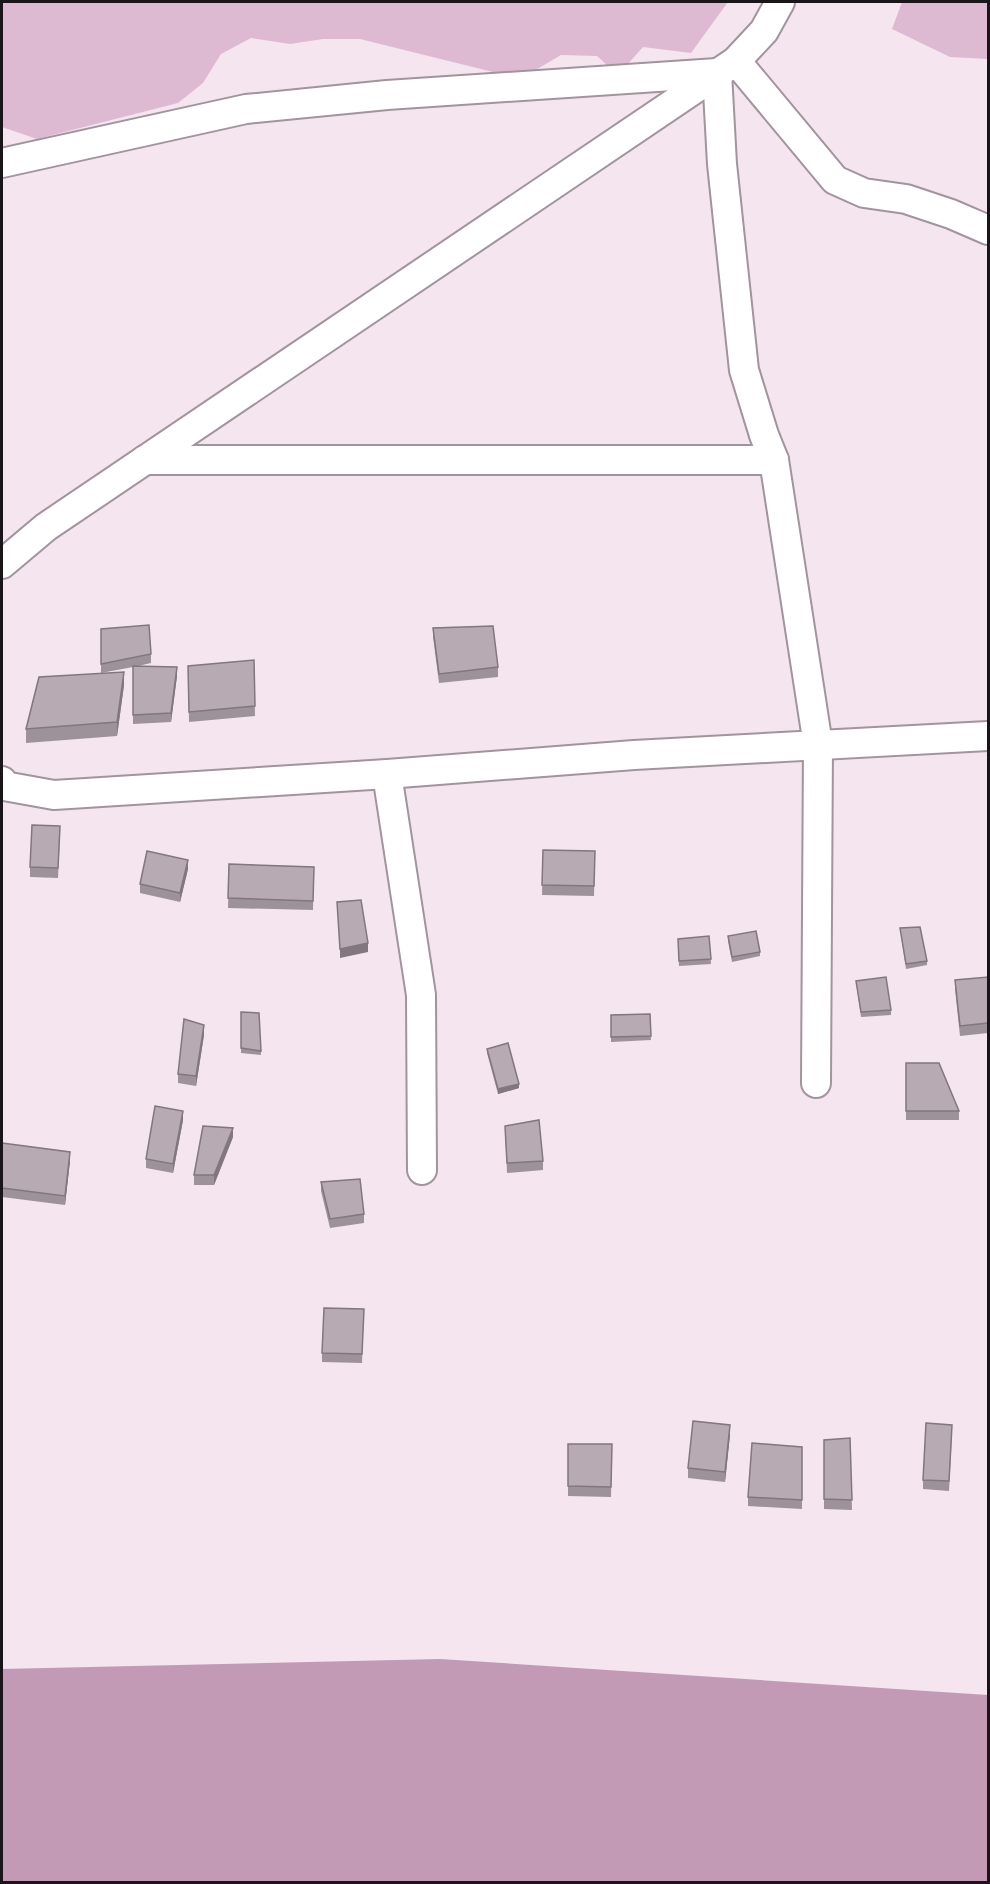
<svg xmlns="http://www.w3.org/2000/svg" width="990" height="1884" viewBox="0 0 990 1884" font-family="'Fira Sans Condensed',sans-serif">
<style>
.green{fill:#debad2}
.water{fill:#c39ab6}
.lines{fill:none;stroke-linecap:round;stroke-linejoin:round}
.minor-casing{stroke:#a1949d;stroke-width:32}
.minor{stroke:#fff;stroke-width:28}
.wall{fill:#9e929a}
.shaded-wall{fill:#81777d}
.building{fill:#b8aab3;stroke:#81777d;stroke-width:1.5}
</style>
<rect width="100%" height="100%" fill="#f4e5ef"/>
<!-- green -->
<g class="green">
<path d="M2,2H728L691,53L643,47L618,75L597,56L561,55L539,68L517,78L360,39H323L290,44L251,38L221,54L203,83L178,103L37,139L2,127Z"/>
<path d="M902,2H988V59L950,57L892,29Z"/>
</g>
<!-- water -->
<path class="water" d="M440,1659L988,1695V1882H2V1669Z"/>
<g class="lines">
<defs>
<g id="minor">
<path d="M736,61L835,180L864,193L906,199L951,214L988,230"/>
<path d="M2,163L246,109L387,95L717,73L722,164L744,370L764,435L774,460L818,745L816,1083"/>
<path d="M145,460H774"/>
<path d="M2,564L46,527L736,61L764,31L780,2"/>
<path d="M387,774L421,995L422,1170"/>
<path d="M2,781L4,786L54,795L387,774L634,755L988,736"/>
</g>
</defs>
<!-- minor casing -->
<use href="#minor" class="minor-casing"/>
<!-- minor -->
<use href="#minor" class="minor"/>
</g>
<!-- wall -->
<g class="wall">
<path d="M433,628L498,667V677L439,683L433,637Z"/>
<path d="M101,629L151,654V663L138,666L177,676L171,722L133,724V667L101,673Z"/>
<path d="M254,660L255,716L189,722L188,666Z"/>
<path d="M124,685L117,736L26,743V729Z"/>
<path d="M60,835L58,878L30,877V867Z"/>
<path d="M543,850L595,851L594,896L542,895Z"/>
<path d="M229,864L314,867L313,910L228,908Z"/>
<path d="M188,869L180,902L140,893V884Z"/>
<path d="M900,928L927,961V965L906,969Z"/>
<path d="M709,936L711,964L679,966L678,939Z"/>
<path d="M728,936L760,952V956L732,962L728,941Z"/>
<path d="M955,980L988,982V1033L960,1036L955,989Z"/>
<path d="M856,981L891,1010V1015L861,1017Z"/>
<path d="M259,1013L261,1055L241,1053V1048Z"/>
<path d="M650,1014L651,1040L611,1042V1015Z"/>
<path d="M204,1035L196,1086L178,1083V1074Z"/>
<path d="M487,1049L519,1088L498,1094L487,1053Z"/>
<path d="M906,1063L959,1111V1120H906Z"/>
<path d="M183,1120L173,1173L146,1168V1159Z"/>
<path d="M505,1126L543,1161V1170L507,1173Z"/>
<path d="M233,1137L214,1185H194V1175Z"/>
<path d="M2,1143L70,1161L65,1205L2,1197Z"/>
<path d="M321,1182L364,1214V1223L330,1228L321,1191Z"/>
<path d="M364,1309L362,1363L322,1362V1353Z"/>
<path d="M952,1434L949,1491L923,1489V1480Z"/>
<path d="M730,1435L725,1482L688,1478V1468Z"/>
<path d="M850,1438L852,1510L824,1509V1440Z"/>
<path d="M568,1444H612L611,1497L568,1496Z"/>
<path d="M802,1447V1509L748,1506V1497Z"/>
</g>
<!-- shaded-wall -->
<g class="shaded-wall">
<path d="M177,667V676L171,722V713Z"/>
<path d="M124,672V685L117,736V722Z"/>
<path d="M188,860V869L180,902V893Z"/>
<path d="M368,943V952L340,958V949Z"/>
<path d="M204,1025V1035L196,1086V1076Z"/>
<path d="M519,1084V1088L498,1094V1089Z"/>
<path d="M183,1111V1120L173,1173V1164Z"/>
<path d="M233,1128V1137L214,1185V1175Z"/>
<path d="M70,1152V1161L65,1205V1196Z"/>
<path d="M730,1425V1435L725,1482V1472Z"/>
</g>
<!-- building -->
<g class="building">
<path d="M149,625L151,654L101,664V629Z"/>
<path d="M493,626L498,667L439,674L433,628Z"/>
<path d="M254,660L255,706L189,712L188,666Z"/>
<path d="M133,666L177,667L171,713L133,715Z"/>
<path d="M124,672L117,722L26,729L39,677Z"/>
<path d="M32,825L60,826L58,868L30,867Z"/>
<path d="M543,850L595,851L594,886L542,885Z"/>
<path d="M147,851L188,860L180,893L140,884Z"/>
<path d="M229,864L314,867L313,901L228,898Z"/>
<path d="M361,900L368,943L340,949L337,902Z"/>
<path d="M920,927L927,961L906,964L900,928Z"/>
<path d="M756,931L760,952L732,957L728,936Z"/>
<path d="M709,936L711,959L679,961L678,939Z"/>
<path d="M886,977L891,1010L861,1012L856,981Z"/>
<path d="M988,977V1023L960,1026L955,980Z"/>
<path d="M241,1012L259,1013L261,1051L241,1048Z"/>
<path d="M650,1014L651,1036L611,1037V1015Z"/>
<path d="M184,1019L204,1025L196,1076L178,1074Z"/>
<path d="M508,1043L519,1084L498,1089L487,1049Z"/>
<path d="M906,1063H939L959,1111H906Z"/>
<path d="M155,1106L183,1111L173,1164L146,1159Z"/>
<path d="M539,1120L543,1161L507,1163L505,1126Z"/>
<path d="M203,1126L233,1128L214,1175H194Z"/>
<path d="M2,1143L70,1152L65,1196L2,1188Z"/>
<path d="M360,1179L364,1214L330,1219L321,1182Z"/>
<path d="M324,1308L364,1309L362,1354L322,1353Z"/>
<path d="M693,1421L730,1425L725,1472L688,1468Z"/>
<path d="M926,1423L952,1425L949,1481L923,1480Z"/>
<path d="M850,1438L852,1500L824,1499V1440Z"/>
<path d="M752,1443L802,1447V1500L748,1497Z"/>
<path d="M568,1444H612L611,1487L568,1486Z"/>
</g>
<!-- border -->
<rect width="990" height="1884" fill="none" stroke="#1a1519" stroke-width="6"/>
</svg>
